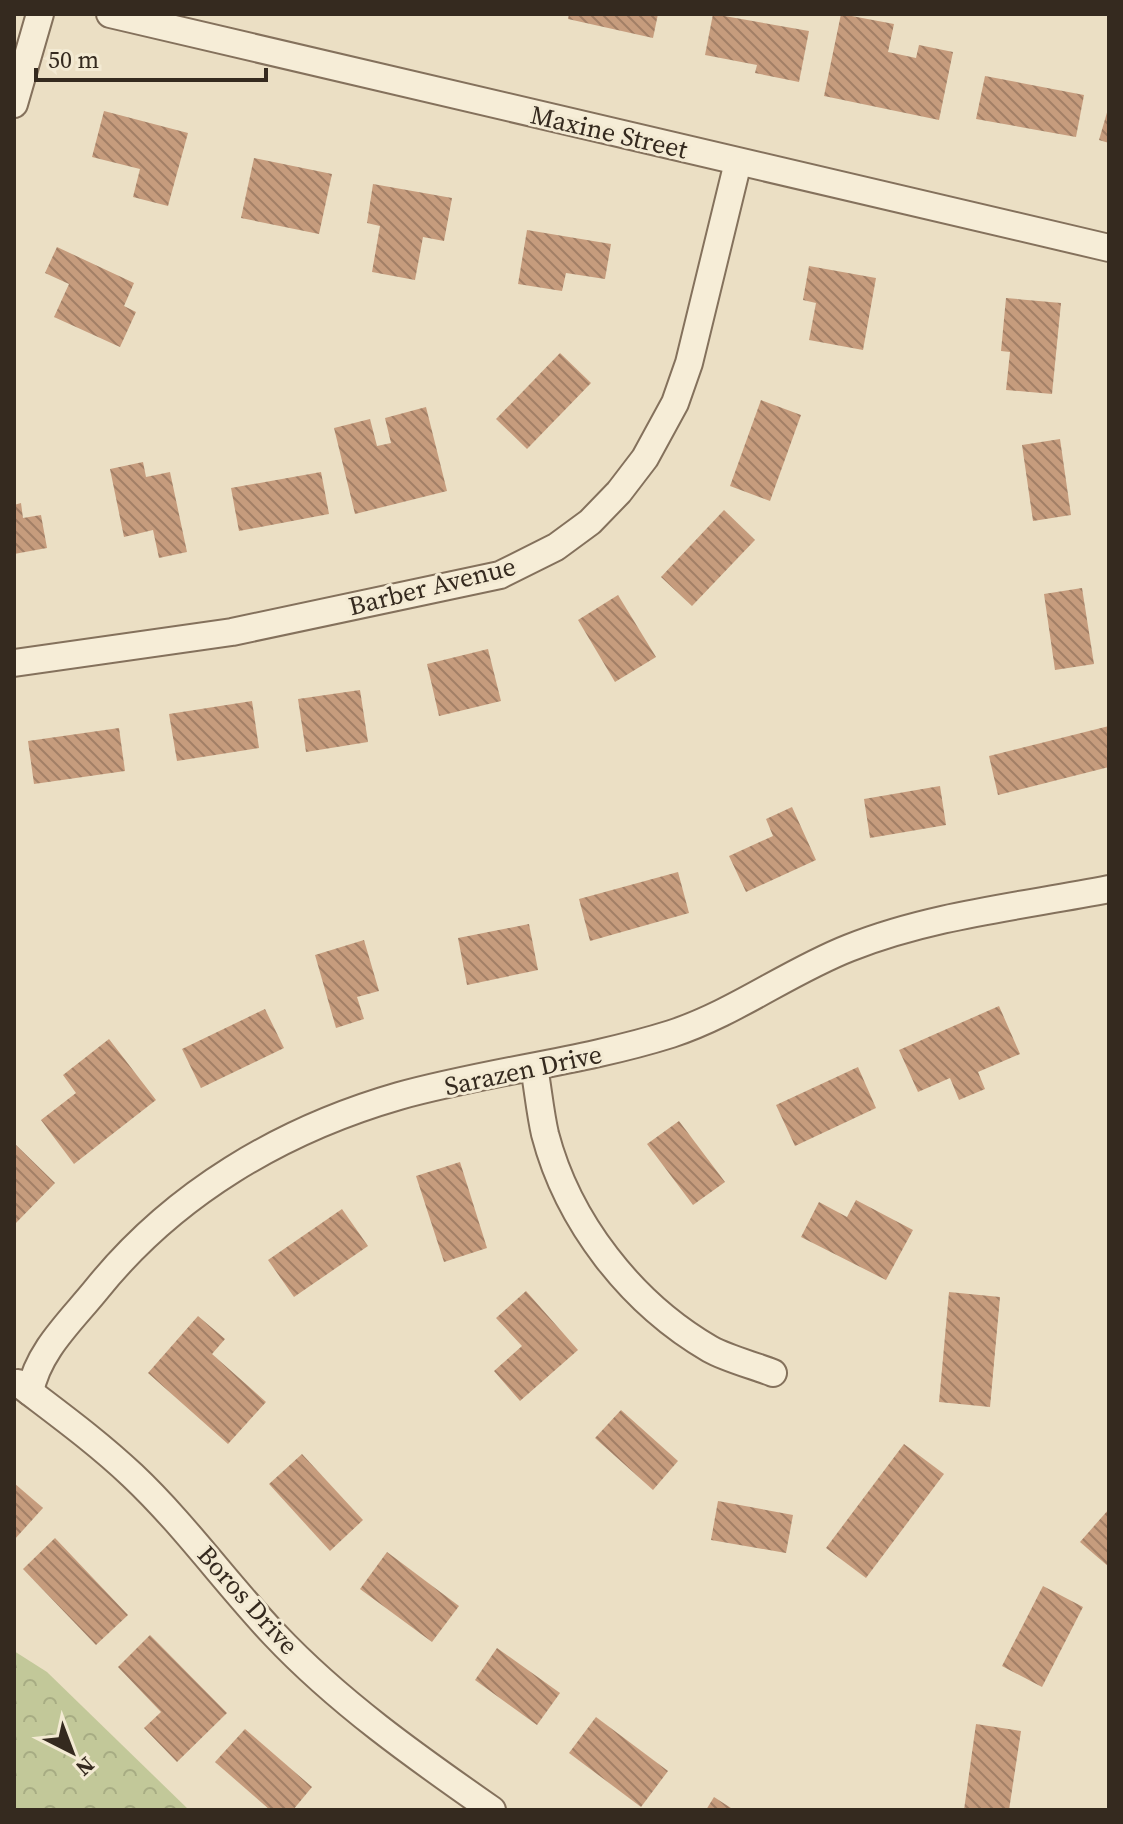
<svg xmlns="http://www.w3.org/2000/svg" width="1123" height="1824" viewBox="0 0 1123 1824" font-family="'Source Serif 4',serif">
<style>
.forest{fill:url(#forest-crowns)}
.building{fill:url(#building-back-hatch)}
.lines{fill:none;stroke-linecap:round;stroke-linejoin:round}
.street-casing{stroke:#84715c;stroke-width:30}
.street{stroke:#f6edd7;stroke-width:26}
.labels{text-anchor:middle;stroke-width:6;stroke-linejoin:round;paint-order:stroke}
.street-label{font-size:26px;fill:#352a1f;stroke:#f3ead3}
</style>
<defs>
<pattern id="forest-crowns" width="20" height="18" patternUnits="userSpaceOnUse" patternTransform="scale(2)"><rect width="20" height="18" fill="#c2c899"/><path d="M2 6a3 3 0 1 1 6 0M12 15a3 3 0 1 1 6 0" fill="none" stroke="#a7ac83"/></pattern>
<pattern id="building-back-hatch" width="6" height="6" patternUnits="userSpaceOnUse" patternTransform="scale(2)"><rect width="6" height="6" fill="#c69c7d"/><path d="M-1 5l2 2M0 0l6 6M5-1l2 2" fill="none" stroke="#a27f66"/></pattern>
</defs>
<rect width="100%" height="100%" fill="#ebdfc4"/>
<!-- forest -->
<path class="forest" d="M14,1651L47,1672L189,1810H14Z"/>
<!-- building -->
<g class="building">
<path d="M569,14H658L653,38L568,19Z"/>
<path d="M713,14L809,31L799,82L755,73L757,65L705,55Z"/>
<path d="M841,14L894,24L888,52L916,58L919,45L953,52L939,120L824,96Z"/>
<path d="M985,76L1084,95L1076,137L976,119Z"/>
<path d="M1108,109H1109V143L1099,140Z"/>
<path d="M104,111L188,133L168,206L133,197L140,169L92,157Z"/>
<path d="M254,158L332,174L319,234L241,218Z"/>
<path d="M373,184L452,198L444,241L423,237L415,280L372,272L380,226L367,223Z"/>
<path d="M527,230L611,244L605,279L566,273L562,291L518,284Z"/>
<path d="M57,247L134,283L124,306L136,312L120,347L54,317L69,284L45,273Z"/>
<path d="M809,266L876,278L863,350L809,340L816,303L803,300Z"/>
<path d="M1006,298L1061,303L1052,394L1006,390L1010,352L1001,351Z"/>
<path d="M560,353L591,383L527,449L496,419Z"/>
<path d="M761,400L801,415L770,501L730,486Z"/>
<path d="M426,407L447,491L355,514L334,428L370,419L377,446L391,443L385,418Z"/>
<path d="M1060,439L1071,515L1033,521L1022,445Z"/>
<path d="M143,462L146,477L170,472L187,552L159,558L153,530L124,537L110,469Z"/>
<path d="M321,472L329,514L239,531L231,488Z"/>
<path d="M21,503L23,518L41,515L47,548L14,554V505Z"/>
<path d="M724,510L755,540L692,606L661,577Z"/>
<path d="M1082,588L1094,664L1055,670L1044,594Z"/>
<path d="M618,595L656,657L615,682L578,620Z"/>
<path d="M488,649L501,701L439,716L427,664Z"/>
<path d="M360,690L368,742L306,752L298,699Z"/>
<path d="M252,701L259,748L177,761L169,714Z"/>
<path d="M1109,726V767L998,795L989,756Z"/>
<path d="M119,728L125,771L34,784L28,741Z"/>
<path d="M940,786L946,825L870,838L864,799Z"/>
<path d="M792,807L816,860L746,892L729,856L773,836L766,819Z"/>
<path d="M678,872L689,913L590,941L579,899Z"/>
<path d="M529,924L538,970L467,985L458,938Z"/>
<path d="M364,940L379,991L357,997L364,1019L336,1028L315,955Z"/>
<path d="M999,1006L1020,1054L978,1072L985,1089L959,1100L950,1078L918,1092L899,1050Z"/>
<path d="M265,1009L284,1048L201,1088L182,1049Z"/>
<path d="M109,1039L156,1100L74,1164L41,1120L76,1093L63,1075Z"/>
<path d="M858,1067L876,1108L795,1146L776,1105Z"/>
<path d="M679,1121L725,1182L693,1205L647,1144Z"/>
<path d="M14,1143L55,1183L14,1225Z"/>
<path d="M460,1162L487,1248L444,1262L416,1176Z"/>
<path d="M856,1200L913,1230L886,1280L801,1237L819,1202L847,1217Z"/>
<path d="M342,1209L368,1246L294,1297L268,1260Z"/>
<path d="M526,1291L578,1350L520,1401L494,1371L522,1346L496,1318Z"/>
<path d="M949,1292L1000,1297L990,1407L939,1402Z"/>
<path d="M198,1316L225,1339L212,1354L266,1402L228,1444L148,1373Z"/>
<path d="M621,1410L678,1461L653,1490L595,1438Z"/>
<path d="M904,1444L944,1474L866,1578L826,1548Z"/>
<path d="M302,1454L363,1520L330,1551L269,1484Z"/>
<path d="M14,1483L43,1508L14,1540Z"/>
<path d="M718,1501L793,1515L786,1553L711,1540Z"/>
<path d="M1109,1509V1567L1080,1542Z"/>
<path d="M55,1538L128,1615L96,1645L23,1569Z"/>
<path d="M387,1552L459,1606L432,1642L360,1589Z"/>
<path d="M1043,1586L1083,1607L1042,1687L1002,1666Z"/>
<path d="M150,1635L227,1713L177,1762L144,1728L161,1712L118,1667Z"/>
<path d="M497,1648L560,1693L537,1725L475,1680Z"/>
<path d="M596,1717L668,1771L641,1807L569,1753Z"/>
<path d="M976,1724L1021,1731L1009,1810H964Z"/>
<path d="M245,1729L312,1787L293,1810H270L215,1762Z"/>
<path d="M714,1797L734,1810H706Z"/>
</g>
<g class="lines">
<defs>
<g id="street">
<path d="M110,14L1109,248"/>
<path d="M14,104L40,14"/>
<path d="M14,663L232,632L500,575L556,547L590,522L619,492L645,458L675,403L689,363L738,162"/>
<path d="M534,1067C538,1089 540,1112 545,1134C568,1222 631,1303 710,1349C728,1359 753,1365 773,1373"/>
<path d="M18,1383C57,1413 96,1441 132,1475C184,1524 225,1582 274,1634C338,1702 416,1757 492,1810"/>
<path d="M30,1392C38,1351 70,1322 96,1290C173,1194 281,1130 399,1096C489,1071 582,1062 671,1034C735,1013 788,972 849,948C931,915 1023,906 1109,889"/>
</g>
</defs>
<!-- street casing -->
<use href="#street" class="street-casing"/>
<!-- street -->
<use href="#street" class="street"/>
</g>
<g class="labels">
<!-- street labels -->
<g class="street-label">
<text transform="translate(609 132) rotate(13)" y="9">Maxine Street</text>
<text transform="translate(432 586) rotate(-14)" y="9">Barber Avenue</text>
<text transform="translate(523 1070) rotate(-12)" y="9">Sarazen Drive</text>
<text transform="translate(248 1600) rotate(48)" y="9">Boros Drive</text>
</g>
</g>
<!-- border -->
<rect width="1123" height="1824" fill="none" stroke="#352a1f" stroke-width="32"/>
<!-- north arrow -->
<g transform="translate(72 1752) rotate(138)" stroke="#f3ead3" stroke-width="6" paint-order="stroke">
<path d="M0-6L14 30L0 20L-14 30Z" fill="#352a1f"/>
<text y="-12" font-size="22" font-weight="bold" text-anchor="middle" fill="#352a1f">N</text>
</g>
<!-- scale -->
<path d="M36 68v12h230v-12" fill="none" stroke="#352a1f" stroke-width="4"/>
<text x="48" y="68" font-size="24" fill="#352a1f" stroke="#f3ead3" stroke-width="6" paint-order="stroke">50 m</text>
</svg>
